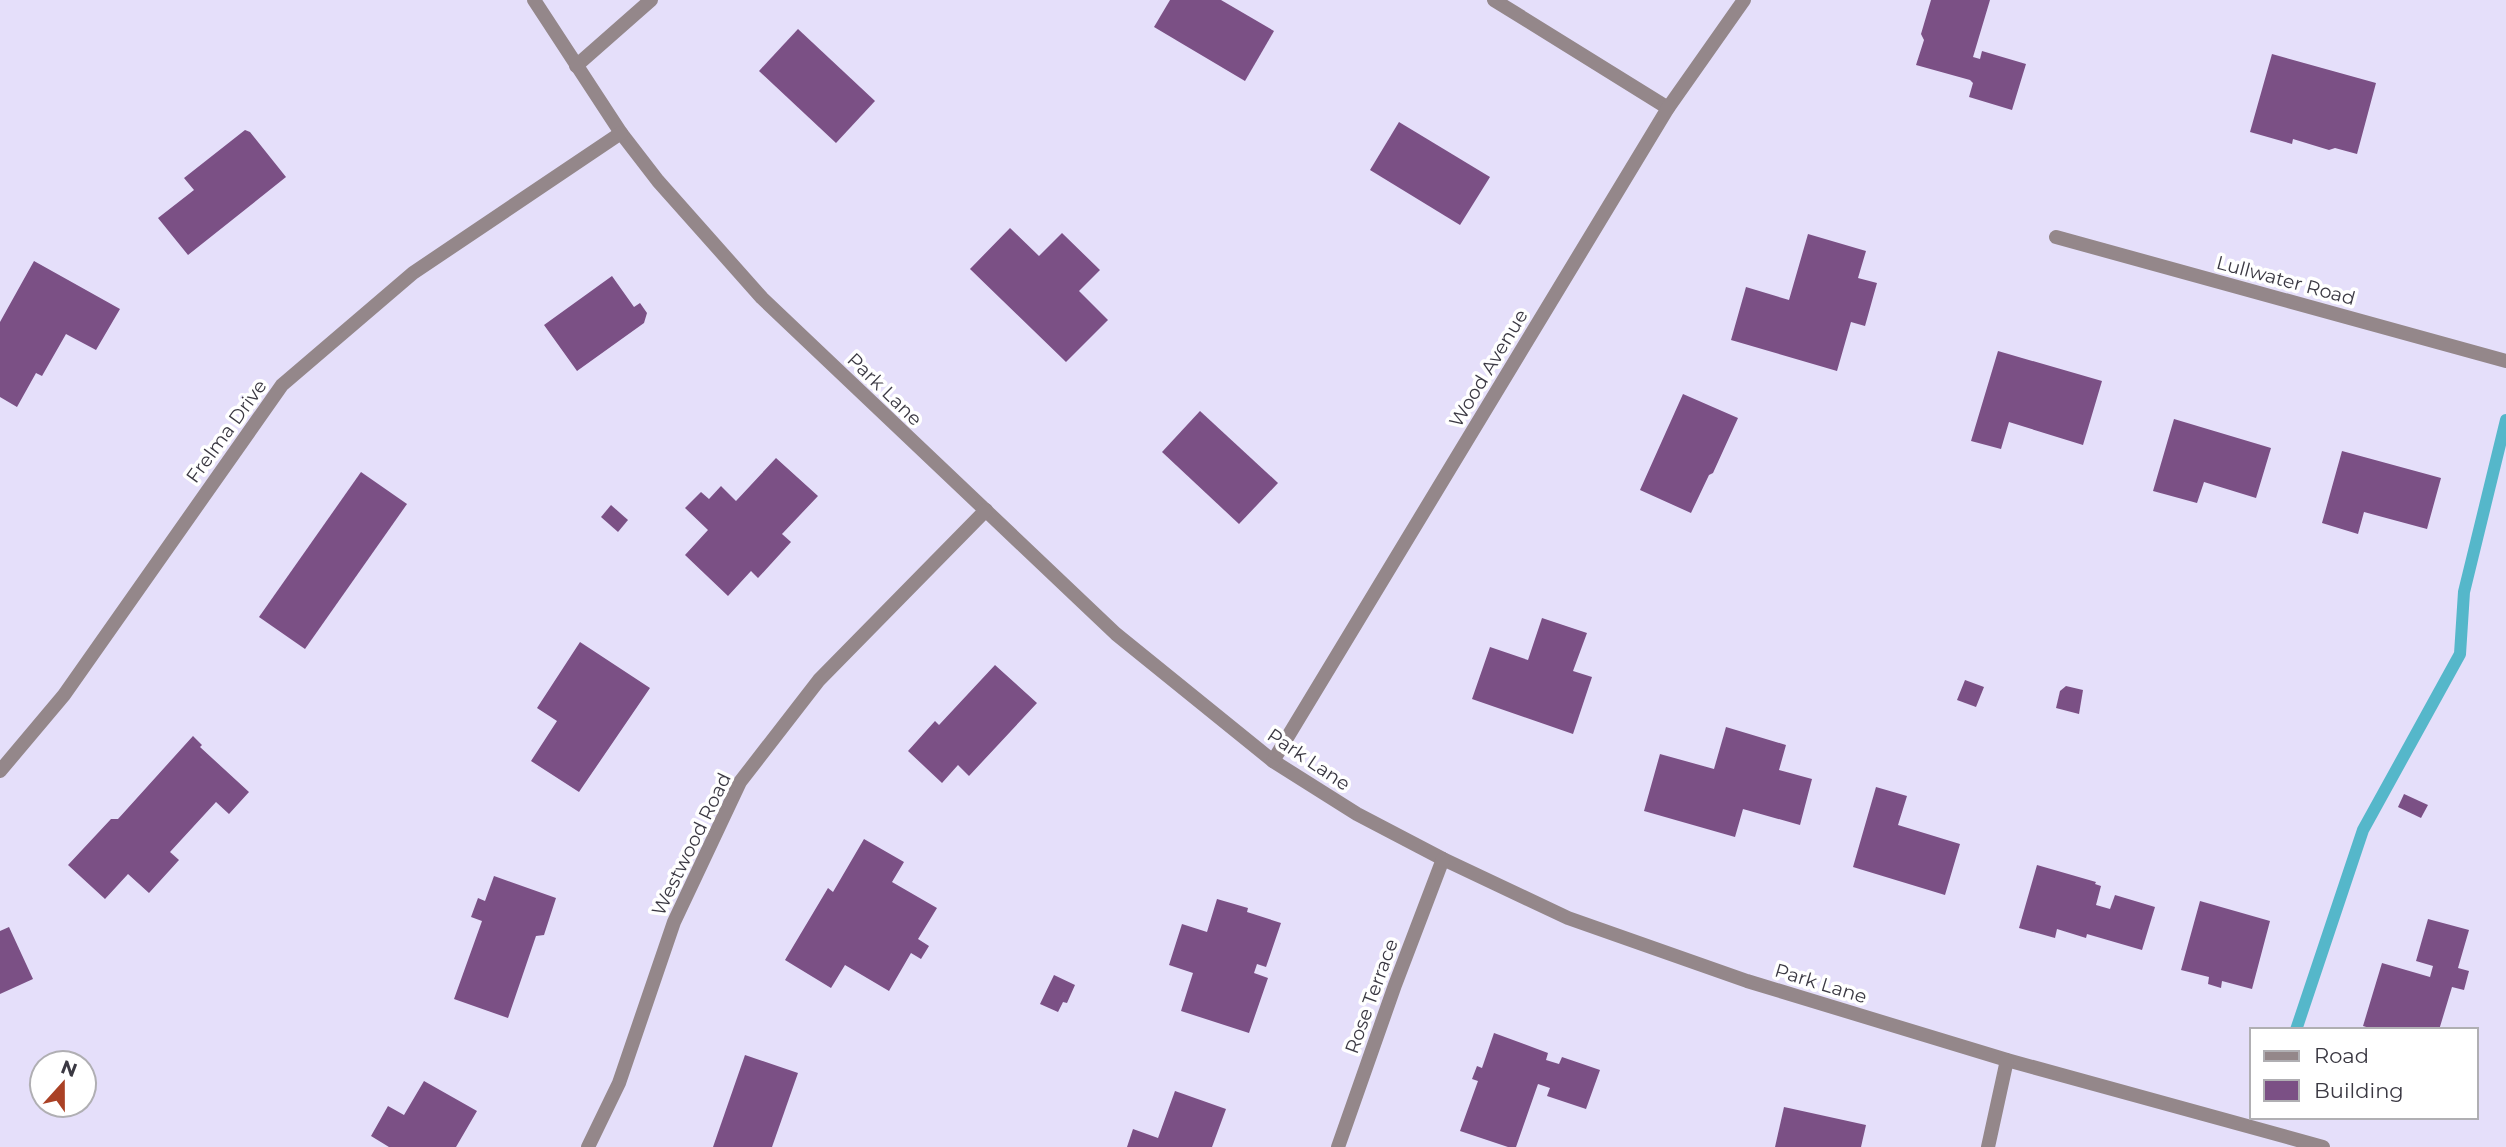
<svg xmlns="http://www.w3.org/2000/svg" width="2506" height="1147" viewBox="0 0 2506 1147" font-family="Montserrat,sans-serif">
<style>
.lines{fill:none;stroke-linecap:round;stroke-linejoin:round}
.stream{stroke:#55b7ca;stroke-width:12}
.building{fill:#7b5085}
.service{stroke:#94878a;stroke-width:14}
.minor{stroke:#94878a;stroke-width:14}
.labels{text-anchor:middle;stroke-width:7;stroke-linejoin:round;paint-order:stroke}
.street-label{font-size:19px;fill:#3a3842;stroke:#fff}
</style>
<rect width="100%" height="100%" fill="#e5dffa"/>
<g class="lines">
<!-- stream -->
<path class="stream" d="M2296,1030L2363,830L2460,654L2464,592L2506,420"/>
</g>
<!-- building -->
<g class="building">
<path d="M1170,0H1221L1274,31L1245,81L1154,27Z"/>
<path d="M1931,0H1990L1973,57L1980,59L1982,51L2026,64L2012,110L1969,97L1973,83L1970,80L1916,65L1924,40L1921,34Z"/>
<path d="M798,29L875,101L836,143L759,71Z"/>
<path d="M2272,54L2376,83L2357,154L2335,148L2329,150L2293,139L2292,144L2250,132Z"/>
<path d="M1399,122L1490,177L1460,225L1370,170Z"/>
<path d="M245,130L250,132L286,177L188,255L158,218L194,190L184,178Z"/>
<path d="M1010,228L1039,256L1062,233L1100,270L1079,291L1108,320L1066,362L970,269Z"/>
<path d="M1808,234L1866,251L1858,278L1877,283L1865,326L1851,322L1837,371L1731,340L1746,287L1789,300Z"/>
<path d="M34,261L120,309L96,350L66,334L42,376L36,373L17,407L0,397V322Z"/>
<path d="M612,276L634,307L640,303L647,313L644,323L577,371L544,325Z"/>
<path d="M1998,351L2102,381L2083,445L2009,422L2001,449L1971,441Z"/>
<path d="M1683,394L1738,418L1713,473L1709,475L1691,513L1640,490Z"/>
<path d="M1200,411L1278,483L1239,524L1162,452Z"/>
<path d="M2174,419L2271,448L2256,498L2204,482L2197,503L2153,491Z"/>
<path d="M2342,451L2441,478L2427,529L2364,512L2358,534L2322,523Z"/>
<path d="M776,458L818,496L782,534L791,542L758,578L751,571L728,596L685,555L708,530L685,508L701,492L709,499L721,486L736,501Z"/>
<path d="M361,472L407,504L305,649L259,617Z"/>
<path d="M611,505L628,520L618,532L601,517Z"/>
<path d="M1542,618L1587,633L1573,671L1592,677L1573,734L1472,699L1490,647L1528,660Z"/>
<path d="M580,642L650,688L579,792L531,761L557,721L537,708Z"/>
<path d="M995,665L1037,703L969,776L958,765L942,783L908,751L935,721L939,725Z"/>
<path d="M1965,680L1984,687L1976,707L1957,700Z"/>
<path d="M2066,686L2083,690L2079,714L2056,708L2060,691Z"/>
<path d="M1726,727L1786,745L1779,770L1812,779L1800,825L1743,809L1735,837L1644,811L1660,754L1714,769Z"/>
<path d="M193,736L202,745L200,747L249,792L229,814L216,802L170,852L179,860L149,893L128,874L105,899L68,865L111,819H118Z"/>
<path d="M1876,787L1907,796L1898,825L1960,844L1945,895L1853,867Z"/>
<path d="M2404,794L2428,805L2421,818L2398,807Z"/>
<path d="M864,839L904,862L892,882L937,908L918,939L929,946L921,959L911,953L889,991L845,965L831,988L785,960L828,888L833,892Z"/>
<path d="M2037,865L2096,882L2095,884L2101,886L2096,905L2110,909L2115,895L2155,907L2142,950L2087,934L2086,938L2057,929L2055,938L2019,928Z"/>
<path d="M494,876L556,898L544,935L536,936L508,1018L454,999L482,921L471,917L478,898L485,901Z"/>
<path d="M1217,899L1248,908L1247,912L1281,923L1266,967L1257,964L1254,973L1268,978L1249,1033L1181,1011L1193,973L1169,965L1182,924L1207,932Z"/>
<path d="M2200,901L2270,921L2252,989L2222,981L2221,988L2208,984L2209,977L2181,970Z"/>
<path d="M2428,919L2469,930L2458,968L2469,971L2464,990L2452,987L2439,1030H2376L2363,1026L2382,963L2430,977L2433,966L2416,961Z"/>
<path d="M9,927L33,979L0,994V931Z"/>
<path d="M1054,975L1075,985L1067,1003L1063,1002L1058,1012L1040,1004Z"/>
<path d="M1494,1033L1548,1053L1546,1060L1559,1064L1562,1057L1600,1070L1586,1109L1547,1096L1550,1088L1538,1084L1516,1147H1508L1460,1131L1478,1081L1472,1079L1477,1066L1482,1068Z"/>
<path d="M745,1055L798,1073L772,1147H713Z"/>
<path d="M424,1081L477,1111L456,1147H389L371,1136L388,1106L404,1115Z"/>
<path d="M1175,1091L1226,1109L1212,1147H1127L1133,1129L1158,1138Z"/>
<path d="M1784,1107L1866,1125L1861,1147H1775Z"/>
</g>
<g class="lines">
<!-- service -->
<path class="service" d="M576,66L651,0"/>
<!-- minor -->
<g class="minor">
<path d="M534,0L621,133L658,181L762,298L1116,634L1273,761L1357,814L1443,859L1568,918L1747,981L2007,1060L2323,1147"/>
<path d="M1494,0L1668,108"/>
<path d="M2056,237L2506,361"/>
<path d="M1273,761L1668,108L1744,0"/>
<path d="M0,771L64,695L282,385L413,273L621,133"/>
<path d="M588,1147L619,1083L674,922L740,782L819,680L986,510"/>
<path d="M1338,1147L1395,985L1443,859"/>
<path d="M1988,1147L2007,1060"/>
</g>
</g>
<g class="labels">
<!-- street labels -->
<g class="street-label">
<text transform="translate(2286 280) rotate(15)" y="7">Lullwater Road</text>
<text transform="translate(1488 368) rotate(-59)" y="7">Wood Avenue</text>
<text transform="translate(885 389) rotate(44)" y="7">Park Lane</text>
<text transform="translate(226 431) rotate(-54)" y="7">Frelma Drive</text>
<text transform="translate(1309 759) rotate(34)" y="7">Park Lane</text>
<text transform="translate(691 844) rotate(-64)" y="7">Westwood Road</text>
<text transform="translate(1821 983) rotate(17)" y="7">Park Lane</text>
<text transform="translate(1371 996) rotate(-70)" y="7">Rose Terrace</text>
</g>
</g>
<!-- legend -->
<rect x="2250" y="1028" width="228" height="91" fill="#ffffff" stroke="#b0afb3" stroke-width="2"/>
<rect x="2264" y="1051" width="35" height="10" fill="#94878a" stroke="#b0afb3" stroke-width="2"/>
<text x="2314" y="1063" font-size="21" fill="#3a3842">Road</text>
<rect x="2264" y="1080" width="35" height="21" fill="#7b5085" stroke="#b0afb3" stroke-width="2"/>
<text x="2314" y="1098" font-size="21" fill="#3a3842">Building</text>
<!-- north arrow -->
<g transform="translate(63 1084) rotate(21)"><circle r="33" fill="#ffffff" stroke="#b0afb3" stroke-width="2"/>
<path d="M0-5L12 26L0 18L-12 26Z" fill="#aa4125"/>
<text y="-10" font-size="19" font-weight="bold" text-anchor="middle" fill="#3a3842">N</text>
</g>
</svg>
